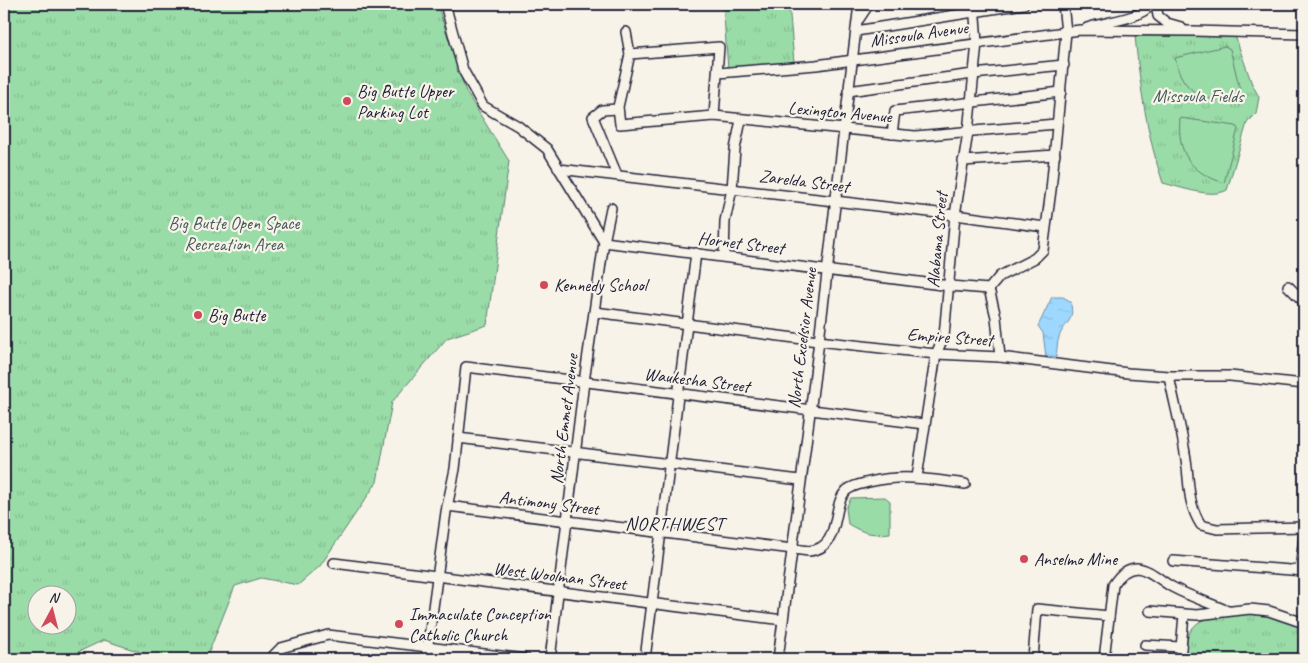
<svg xmlns="http://www.w3.org/2000/svg" width="1308" height="663" viewBox="0 0 1308 663" font-family="Caveat,sans-serif">
<style>
.park{fill:url(#park-tufts);stroke:#5e7f71;fill-rule:evenodd}
.pitch{fill:#9adca7;stroke:#5e7f71}
.water{fill:url(#water-ripples);stroke:#6c8fb0}
.lines{fill:none;stroke-linecap:round;stroke-linejoin:round}
.minor-casing{stroke:#22223b;stroke-width:12}
.minor{stroke:#f7f3e8;stroke-width:9}
.poi-dot{fill:#d1495b;stroke:#f7f3e8;stroke-width:2}
.labels{text-anchor:middle;stroke-width:4.5;stroke-linejoin:round;paint-order:stroke}
.street-label{font-size:18px;fill:#22223b;stroke:#f7f3e8}
.poi-label{font-size:18px;fill:#22223b;stroke:#f7f3e8;text-anchor:start}
.park-label{font-size:18px;fill:#465a5b;stroke:#f7f3e8}
.neighbourhood-label{font-size:19px;letter-spacing:1px;fill:#22223b;stroke:#f7f3e8}
</style>
<defs>
<pattern id="park-tufts" width="24" height="20" patternUnits="userSpaceOnUse" patternTransform="scale(1.25)"><rect width="24" height="20" fill="#9adca7"/><path d="M3 7l-1-3M5 7V3M7 7l1-3M15 17l-1-3M17 17v-4M19 17l1-3" fill="none" stroke="#84bc91"/></pattern>
<pattern id="water-ripples" width="26" height="14" patternUnits="userSpaceOnUse" patternTransform="scale(1.25)"><rect width="26" height="14" fill="#9ed8fe"/><path d="M2 4q2-2 4 0t4 0M15 11q2-2 4 0t4 0" fill="none" stroke="#88b9db"/></pattern>
</defs>
<rect width="100%" height="100%" fill="#f7f3e8"/>
<filter id="ink" filterUnits="userSpaceOnUse"><feTurbulence type="fractalNoise" baseFrequency=".02" numOctaves="2"/><feDisplacementMap in="SourceGraphic" scale="10" xChannelSelector="R" yChannelSelector="G"/><feConvolveMatrix kernelMatrix="1 2 1 2 8 2 1 2 1" color-interpolation-filters="sRGB"/></filter>
<g filter="url(#ink)">
<!-- park -->
<g class="park">
<path d="M4,4H437L466,92L509,161L487,325L447,338L392,402L377,482L320,566L298,585L261,578L235,586L206,659H161L104,640L63,659H4ZM38,596H68V626H38Z"/>
<path d="M723,4H789L794,62L728,69Z"/>
<path d="M1135,36H1235L1252,84L1259,97L1256,114L1247,123L1227,190C1212,199 1180,187 1163,183C1147,136 1140,86 1135,36Z"/>
<path d="M1251,612L1281,617L1304,626V650L1294,659H1185C1185,611 1214,617 1251,612Z"/>
</g>
<!-- pitch -->
<g class="pitch">
<path d="M1225,46L1230,49L1241,94C1221,107 1192,98 1181,76C1178,71 1177,64 1175,58Z"/>
<path d="M1180,118L1236,126L1238,129L1224,183C1190,172 1177,153 1180,118Z"/>
<path d="M885,497L890,501V533C872,535 865,534 848,524L846,508L851,498Z"/>
</g>
<!-- water -->
<path class="water" d="M1052,297H1063L1070,301C1076,322 1065,321 1059,337C1057,343 1057,351 1056,357H1046L1043,333L1038,326Z"/>
<g class="lines">
<defs>
<g id="minor">
<path d="M445,4L463,70L483,106L518,126L547,149L604,242L950,286L989,289"/>
<path d="M1156,4L1158,16L1167,23L1181,27"/>
<path d="M859,19L869,4"/>
<path d="M1087,28C1110,20 1135,21 1153,4"/>
<path d="M856,31L1024,4"/>
<path d="M626,32L630,54L618,107L620,124L714,116L915,136L1056,124"/>
<path d="M630,54L719,47L714,116"/>
<path d="M718,73L816,65L1080,30L1193,31L1304,34"/>
<path d="M848,91L973,74L1064,65"/>
<path d="M892,134L895,111L1061,92"/>
<path d="M963,161L1055,155"/>
<path d="M559,169L955,215L1045,227"/>
<path d="M617,175L593,117L602,110L618,109"/>
<path d="M724,257L725,221L732,189L735,149L741,120"/>
<path d="M1288,286L1304,302"/>
<path d="M595,312L818,341L936,354L1000,357L1128,373L1169,376H1230L1304,384"/>
<path d="M1000,357L996,317L989,289L1000,276L1035,258L1043,250L1051,190L1066,32L1063,4"/>
<path d="M1169,376C1174,402 1181,427 1185,453C1190,479 1186,502 1201,525L1217,529L1304,527"/>
<path d="M458,438L800,480"/>
<path d="M917,477L936,354L944,336L955,215L968,132L977,43L974,4"/>
<path d="M447,506L809,551C843,548 830,505 847,490C853,485 861,484 869,482C904,474 929,479 965,484"/>
<path d="M1173,561L1304,571"/>
<path d="M334,563L783,620"/>
<path d="M1300,570L1304,538"/>
<path d="M1150,611L1197,615L1250,609L1269,611L1304,623"/>
<path d="M1145,645L1181,647"/>
<path d="M270,659L281,648L328,635L526,659"/>
<path d="M426,659L446,512L455,469L466,367L924,424"/>
<path d="M550,659L584,382L604,242L611,208"/>
<path d="M645,659L696,253"/>
<path d="M778,659L815,374L859,4"/>
<path d="M1033,659L1037,609L1109,616"/>
<path d="M1104,659L1113,585C1118,577 1126,568 1137,568C1150,569 1162,582 1174,588C1191,597 1210,603 1228,611"/>
<path d="M1180,659L1184,615"/>
<path d="M1299,659L1304,654"/>
</g>
</defs>
<!-- minor casing -->
<use href="#minor" class="minor-casing"/>
<!-- minor -->
<use href="#minor" class="minor"/>
</g>
</g>
<!-- markers -->
<g class="poi-dot">
<circle cx="347" cy="101" r="5"/>
<circle cx="544" cy="285" r="5"/>
<circle cx="198" cy="315" r="5"/>
<circle cx="1024" cy="559" r="5"/>
<circle cx="399" cy="624" r="5"/>
</g>
<g class="labels">
<!-- street labels -->
<g class="street-label">
<text transform="translate(919 34) rotate(-8)" y="6">Missoula Avenue</text>
<text transform="translate(840 112) rotate(5)" y="6">Lexington Avenue</text>
<text transform="translate(804 181) rotate(7)" y="6">Zarelda Street</text>
<text transform="translate(937 240) rotate(-85)" y="6">Alabama Street</text>
<text transform="translate(741 243) rotate(7)" y="6">Hornet Street</text>
<text transform="translate(950 337) rotate(4)" y="6">Empire Street</text>
<text transform="translate(802 338) rotate(-83)" y="6">North Excelsior Avenue</text>
<text transform="translate(697 380) rotate(7)" y="6">Waukesha Street</text>
<text transform="translate(564 419) rotate(-83)" y="6">North Emmet Avenue</text>
<text transform="translate(549 503) rotate(7)" y="6">Antimony Street</text>
<text transform="translate(560 576) rotate(7)" y="6">West Woolman Street</text>
</g>
<!-- poi labels -->
<g class="poi-label">
<text x="357" y="97">Big Butte Upper<tspan x="357" dy="21">Parking Lot</tspan></text>
<text x="554" y="291">Kennedy School</text>
<text x="208" y="321">Big Butte</text>
<text x="1034" y="565">Anselmo Mine</text>
<text x="409" y="620">Immaculate Conception<tspan x="409" dy="21">Catholic Church</tspan></text>
</g>
<!-- park labels -->
<g class="park-label">
<text x="1198" y="102">Missoula Fields</text>
<text x="234" y="229">Big Butte Open Space<tspan x="234" dy="21">Recreation Area</tspan></text>
</g>
<!-- neighbourhood labels -->
<g class="neighbourhood-label">
<text x="675" y="530">NORTHWEST</text>
</g>
</g>
<!-- margin -->
<rect width="1308" height="663" fill="none" stroke="#f7f3e8" stroke-width="20"/>
<rect x="10" y="10" width="1288" height="643" fill="none" stroke="#22223b" stroke-width="2" filter="url(#ink)"/>
<!-- north arrow -->
<g transform="translate(52 610) rotate(7)"><circle r="24" fill="#f7f3e8" stroke="#a29fa3"/>
<path d="M0-4L9 19L0 12L-9 19Z" fill="#d1495b"/>
<text y="-8" font-size="14" font-weight="bold" text-anchor="middle" fill="#22223b">N</text>
</g>
</svg>
